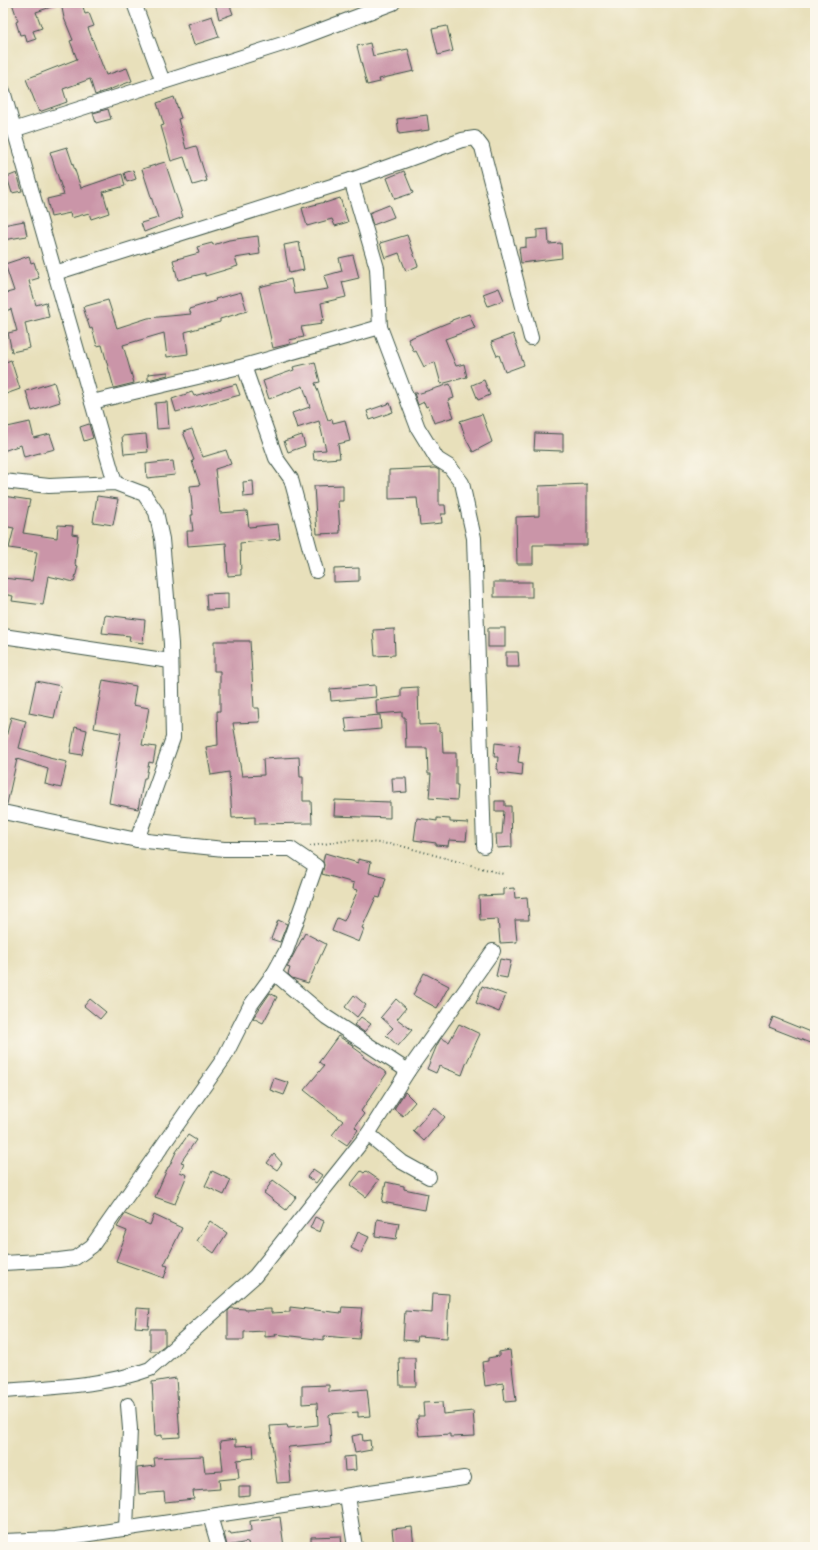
<svg xmlns="http://www.w3.org/2000/svg" width="818" height="1550" viewBox="0 0 818 1550" font-family="Vollkorn,serif">
<style>
.building{fill:#ca95a8}
.lines{fill:none;stroke-linecap:round;stroke-linejoin:round}
.minor-casing{stroke:#3d5548;stroke-width:16}
.path{stroke:#3d5548;stroke-width:2;stroke-dasharray:1 3;stroke-linecap:butt}
.minor{stroke:#fff;stroke-width:14}
</style>
<rect width="100%" height="100%" fill="#fbf7ec"/>
<filter id="ink" filterUnits="userSpaceOnUse"><feTurbulence type="fractalNoise" baseFrequency=".025" numOctaves="2"/><feDisplacementMap in="SourceGraphic" scale="8" xChannelSelector="R" yChannelSelector="G"/><feConvolveMatrix kernelMatrix="1 2 1 2 8 2 1 2 1" color-interpolation-filters="sRGB"/></filter>
<filter id="wash" filterUnits="userSpaceOnUse"><feTurbulence type="fractalNoise" baseFrequency=".012" numOctaves="4" result="noise"/><feDisplacementMap in="SourceGraphic" scale="16" xChannelSelector="R" yChannelSelector="G"/><feGaussianBlur stdDeviation="0.9" result="paint"/><feColorMatrix in="noise" values="0 0 0 0 0 0 0 0 0 0 0 0 0 0 0 0 0 1.4 0 .05"/><feComposite in="paint" operator="in"/></filter>
<g filter="url(#wash)">
<rect width="100%" height="100%" fill="#e8e0bb"/>
<g id="blocks">
<!-- building -->
<g class="building">
<path d="M12,3H56L57,5L36,12L42,28L33,31L36,39L27,42L25,34L20,35L16,22L18,21Z"/>
<path d="M61,3H82L85,14L89,13L94,26L88,28L106,75L127,68L132,81L95,95L90,79L63,89L67,102L39,112L26,79L77,59L70,41L73,40L64,18Z"/>
<path d="M215,3H229L233,14L219,19Z"/>
<path d="M212,16L219,37L194,45L187,24Z"/>
<path d="M447,26L453,51L438,55L432,29Z"/>
<path d="M370,43L373,56L408,49L414,71L379,79L380,82L367,85L357,46Z"/>
<path d="M174,97L181,118L178,119L186,149L196,146L207,181L193,185L184,157L171,161L161,126L164,125L157,103Z"/>
<path d="M108,109L111,119L96,123L93,113Z"/>
<path d="M427,115L429,130L399,134L397,119Z"/>
<path d="M67,147L81,188L122,174L125,186L103,192L109,213L91,219L89,213L71,218L70,213L51,217L47,199L64,195L50,152Z"/>
<path d="M165,162L183,217L144,232L141,223L158,218L142,169Z"/>
<path d="M133,170L136,179L127,182L124,173Z"/>
<path d="M404,171L413,193L395,199L387,178Z"/>
<path d="M17,173L22,191L12,193L7,177Z"/>
<path d="M340,198L348,222L335,226L332,219L307,226L302,208L325,202V203Z"/>
<path d="M389,205L394,217L373,225L369,213Z"/>
<path d="M24,221L27,236L3,240V225Z"/>
<path d="M548,229L549,244L561,243L562,258L521,263L519,248L526,247V239L537,238V230Z"/>
<path d="M407,235L418,266L406,271L399,253L385,258L380,243Z"/>
<path d="M258,236L260,254L235,258L238,266L225,270L205,276V273L178,280L173,260L199,253L197,247L212,243L213,245L229,240Z"/>
<path d="M299,242L304,270L289,273L284,245Z"/>
<path d="M353,255L359,278L342,282L346,297L321,303L324,320H321L322,324L301,327L304,337L289,340L290,344L273,348L259,287L291,279L294,294L328,289L324,276L342,271L339,258Z"/>
<path d="M29,256L31,263L34,262L39,278L29,281L36,305L46,302L49,317L25,323L30,348L12,352L8,333L17,331L11,309L3,312V294L14,291L5,264Z"/>
<path d="M499,288L504,300L488,306L483,294Z"/>
<path d="M241,292L247,311L220,319V322L185,332L188,354L167,357L164,333L123,345L134,383L114,388L102,345L97,346L92,328L90,329L83,307L108,300L117,328L148,318L191,314L189,309L216,301L215,299Z"/>
<path d="M469,314L475,328L445,339L456,366L464,364L467,377L441,384L435,362L424,367L416,351L414,352L408,339L452,321V320Z"/>
<path d="M513,334L524,365L505,372L499,355L497,356L491,342Z"/>
<path d="M11,360L20,389L3,395V363Z"/>
<path d="M315,362L320,382L315,383L328,420L332,419L333,423L345,420L350,441L338,444L340,458L314,460L313,451L326,450L319,421L297,428L292,413L310,407L303,386L269,399L263,381L294,370L293,367Z"/>
<path d="M168,372V375L148,380V374Z"/>
<path d="M484,380L490,395L478,400L472,385Z"/>
<path d="M54,382L60,402L32,411L26,391Z"/>
<path d="M236,384L240,395L176,412L172,399L192,392L194,396Z"/>
<path d="M450,384L454,398L448,400L454,417L434,423L428,406L426,407L424,402L418,405L414,393H417V394Z"/>
<path d="M167,402L169,428L157,429L155,403Z"/>
<path d="M390,403L393,412L370,420L367,411Z"/>
<path d="M482,414L492,442L473,452L466,439L460,421Z"/>
<path d="M30,422L34,438L50,434L55,449L24,457L21,445L3,451V428Z"/>
<path d="M89,424L93,438L84,441L80,427Z"/>
<path d="M192,429L203,457L226,450L231,464L215,469L220,513L247,511L249,527L278,524L280,539L240,543L241,575L228,576L226,543L188,546L187,531H193L191,515H193L190,486L200,485L192,461L194,460L183,432Z"/>
<path d="M535,433L563,434V451L534,450Z"/>
<path d="M146,434L148,452L124,454L122,436Z"/>
<path d="M302,435L305,446L288,452L284,441Z"/>
<path d="M173,461L175,475L147,478L146,464Z"/>
<path d="M435,468L439,470V505H445L446,514H441L442,523L420,525L417,498L389,499V470Z"/>
<path d="M253,481L254,496L244,497L243,482Z"/>
<path d="M587,484V545H533V564H517L516,517L539,516V486Z"/>
<path d="M343,485V501H338L340,533L317,534L314,486Z"/>
<path d="M3,496L30,500L23,533L57,538L58,525L73,526L72,534L78,535L75,565L78,566L74,582L48,576L43,605L12,601L13,596L3,594V578L32,581L37,552L9,548L14,528L3,526Z"/>
<path d="M97,496L118,499L113,525L93,522Z"/>
<path d="M359,568V581L334,582V569Z"/>
<rect x="494" y="582" width="38" height="15"/>
<path d="M228,593V609L207,610L206,594Z"/>
<path d="M105,615L145,620L143,643L129,641L130,636L102,633Z"/>
<rect x="488" y="628" width="17" height="19"/>
<path d="M394,629L395,655L375,656L373,630Z"/>
<path d="M214,641H250L254,708H259L260,722L233,723L242,776L264,775L263,759L299,757L300,777H303V801H311L312,823L255,824V817L232,818L229,772L211,775L206,747L218,745L217,711H220V671H214Z"/>
<path d="M506,652H518L519,667H506Z"/>
<path d="M103,680L136,686L133,705L149,708L142,745L156,747L153,763L149,762L146,778H144L138,809L109,803L121,733L94,728Z"/>
<path d="M36,681L61,686L54,718L29,713Z"/>
<path d="M375,685L376,697L331,701L330,689Z"/>
<path d="M418,687L419,725L439,724V732L442,731L443,753H456V785H458L457,800L429,798L431,774H428L427,748H406L405,717H402V712L377,714L376,700L401,697V688Z"/>
<path d="M380,715L381,729L347,732L345,718Z"/>
<path d="M11,717L26,721L19,748L50,757L49,758L67,762L61,788L45,784L48,769L17,759L7,804H3V750Z"/>
<path d="M75,727L87,730L82,755L70,753Z"/>
<path d="M495,743L520,746L518,762L523,763L522,776L498,773V769H497L498,757H494Z"/>
<path d="M392,778H406L407,792L393,793Z"/>
<path d="M335,800L390,802V818L334,816Z"/>
<path d="M495,801H505V806H511L512,847L497,848L496,834H502L504,811H495Z"/>
<path d="M417,818L437,821V818L450,819V822L468,823L466,841L449,840L448,846L436,845V843L414,840Z"/>
<path d="M325,853L358,863V859L371,862L369,873L386,878L380,898L376,897L362,928L364,929L359,942L332,931L337,918L344,921L358,890L353,889L354,883L322,874L324,865L323,861Z"/>
<path d="M514,888L515,898L527,897L529,920H515L517,942L500,943L498,919L480,920L479,896L503,895V889Z"/>
<path d="M278,920L287,924L280,942L271,939Z"/>
<path d="M305,933L326,944L308,983L292,978L288,974L290,968L287,967Z"/>
<path d="M500,959L511,961L507,978L496,976Z"/>
<path d="M424,973L449,986L437,1008L413,995Z"/>
<path d="M482,986L506,995L499,1012L476,1003Z"/>
<path d="M270,993L277,997L263,1023L253,1018Z"/>
<path d="M354,995L366,1005L357,1017L345,1007Z"/>
<path d="M90,999L106,1012L100,1019L84,1006Z"/>
<path d="M396,999L406,1008L397,1019L412,1030L398,1046L386,1035L393,1028L381,1017Z"/>
<path d="M361,1017L371,1024L364,1032L354,1025Z"/>
<path d="M773,1017L815,1034V1045L769,1027Z"/>
<path d="M459,1024L480,1034L466,1064L462,1075L439,1066L436,1073L427,1069L437,1045L441,1038L449,1042Z"/>
<path d="M338,1036L354,1046L353,1047L364,1055L363,1057L387,1073L361,1111L364,1114L355,1127L358,1130L347,1145L332,1135L343,1121L304,1090L324,1066L319,1062Z"/>
<path d="M274,1078L289,1083L284,1095L270,1090Z"/>
<path d="M405,1092L415,1102L403,1116L394,1109Z"/>
<path d="M434,1107L445,1117L424,1141L413,1131Z"/>
<path d="M188,1135L196,1140L181,1162L184,1163L180,1172L187,1175L175,1204L155,1197L168,1167H169L176,1152Z"/>
<path d="M274,1154L282,1163L277,1170L267,1163Z"/>
<path d="M313,1169L322,1175L316,1183L307,1177Z"/>
<path d="M212,1171L231,1180L224,1195L205,1186Z"/>
<path d="M361,1171L364,1173L366,1171L379,1180L366,1197L350,1185Z"/>
<path d="M273,1180L296,1197L286,1210L264,1193Z"/>
<path d="M386,1182L404,1186V1189L428,1194L425,1210L382,1202Z"/>
<path d="M125,1214L150,1225L154,1215L182,1228L164,1265L168,1266L164,1278L116,1261L127,1231L117,1227Z"/>
<path d="M315,1217L324,1221L320,1232L310,1228Z"/>
<path d="M377,1219L399,1223L396,1239L375,1236Z"/>
<path d="M210,1221L227,1233L214,1253L197,1241Z"/>
<path d="M358,1232L369,1237L361,1253L351,1248Z"/>
<path d="M433,1293L449,1294L447,1338L418,1336L417,1341L403,1340L405,1311L432,1313Z"/>
<path d="M290,1307L341,1313L342,1307L362,1308L359,1339L324,1336V1340L275,1334L276,1336L265,1337V1331L244,1332V1340H228V1311L231,1308L245,1309V1310L271,1309V1313L290,1312Z"/>
<path d="M137,1308L150,1309L148,1328L135,1327Z"/>
<path d="M150,1329H165V1345L157,1351H150Z"/>
<path d="M510,1350L516,1401L505,1402L503,1383L485,1386L482,1362L488,1361V1358L499,1356V1352Z"/>
<path d="M399,1358H415L416,1386H400Z"/>
<path d="M176,1378L180,1437L162,1438V1435L155,1436L152,1382Z"/>
<path d="M329,1385V1392L367,1389L370,1416L358,1417V1412L330,1414L329,1415L331,1443L289,1447L288,1448L291,1482L277,1483L270,1426L287,1425L288,1428L318,1425L317,1403L302,1404V1386Z"/>
<path d="M442,1402L443,1414L473,1411L475,1436L450,1437V1434L419,1436L416,1419H418V1416H424L423,1403Z"/>
<path d="M362,1434L363,1441L370,1440L371,1450L355,1453L352,1436Z"/>
<path d="M236,1439V1446L253,1445L254,1458L237,1460L239,1478L219,1480L220,1489L193,1491L194,1499L165,1502L164,1492L139,1494L137,1468L155,1466L154,1458L203,1456L205,1472L223,1471L220,1441Z"/>
<path d="M355,1456L356,1470L345,1471L344,1457Z"/>
<path d="M239,1487H250V1496L239,1497Z"/>
<path d="M280,1517L284,1547H249L248,1542L227,1546L224,1533L230,1532L231,1534L251,1531L250,1521Z"/>
<path d="M412,1527L414,1547H394L392,1529Z"/>
<path d="M341,1536L342,1547H311V1537Z"/>
</g>
</g>
</g>
<g filter="url(#ink)">
<use href="#blocks" fill-opacity="0" stroke="#3d5548" stroke-width="1"/>
<g class="lines">
<defs>
<g id="minor">
<path d="M134,3L163,82"/>
<path d="M3,91L115,483"/>
<path d="M13,130L295,40L393,3"/>
<path d="M351,180L462,140L475,138L482,147L531,338"/>
<path d="M55,273L351,180L377,268L380,327L418,428L437,459L450,467L462,483L474,538L484,846"/>
<path d="M244,366L276,458L291,479L316,571"/>
<path d="M92,402L244,366L380,327"/>
<path d="M3,481L49,486L115,483L144,494L156,512L162,539L171,644L173,738L137,840"/>
<path d="M3,636L170,661"/>
<path d="M3,812L137,840L224,849H291L316,866L286,951L274,973L250,1006L224,1058L92,1246L75,1258L59,1260L3,1263"/>
<path d="M274,973L326,1017L408,1071"/>
<path d="M368,1134L402,1162L429,1177"/>
<path d="M3,1391C52,1387 104,1386 150,1369L255,1276L368,1134L408,1071L493,951"/>
<path d="M347,1496L355,1547"/>
<path d="M210,1516L219,1547"/>
<path d="M126,1529L130,1429L128,1405"/>
<path d="M3,1541L56,1539L464,1478"/>
</g>
</defs>
<!-- minor casing -->
<use href="#minor" class="minor-casing"/>
<!-- path -->
<path class="path" d="M310,846L351,840L398,845L503,874"/>
<!-- minor -->
<use href="#minor" class="minor"/>
</g>
</g>
<!-- margin -->
<rect width="818" height="1550" fill="none" stroke="#fbf7ec" stroke-width="16"/>
</svg>
